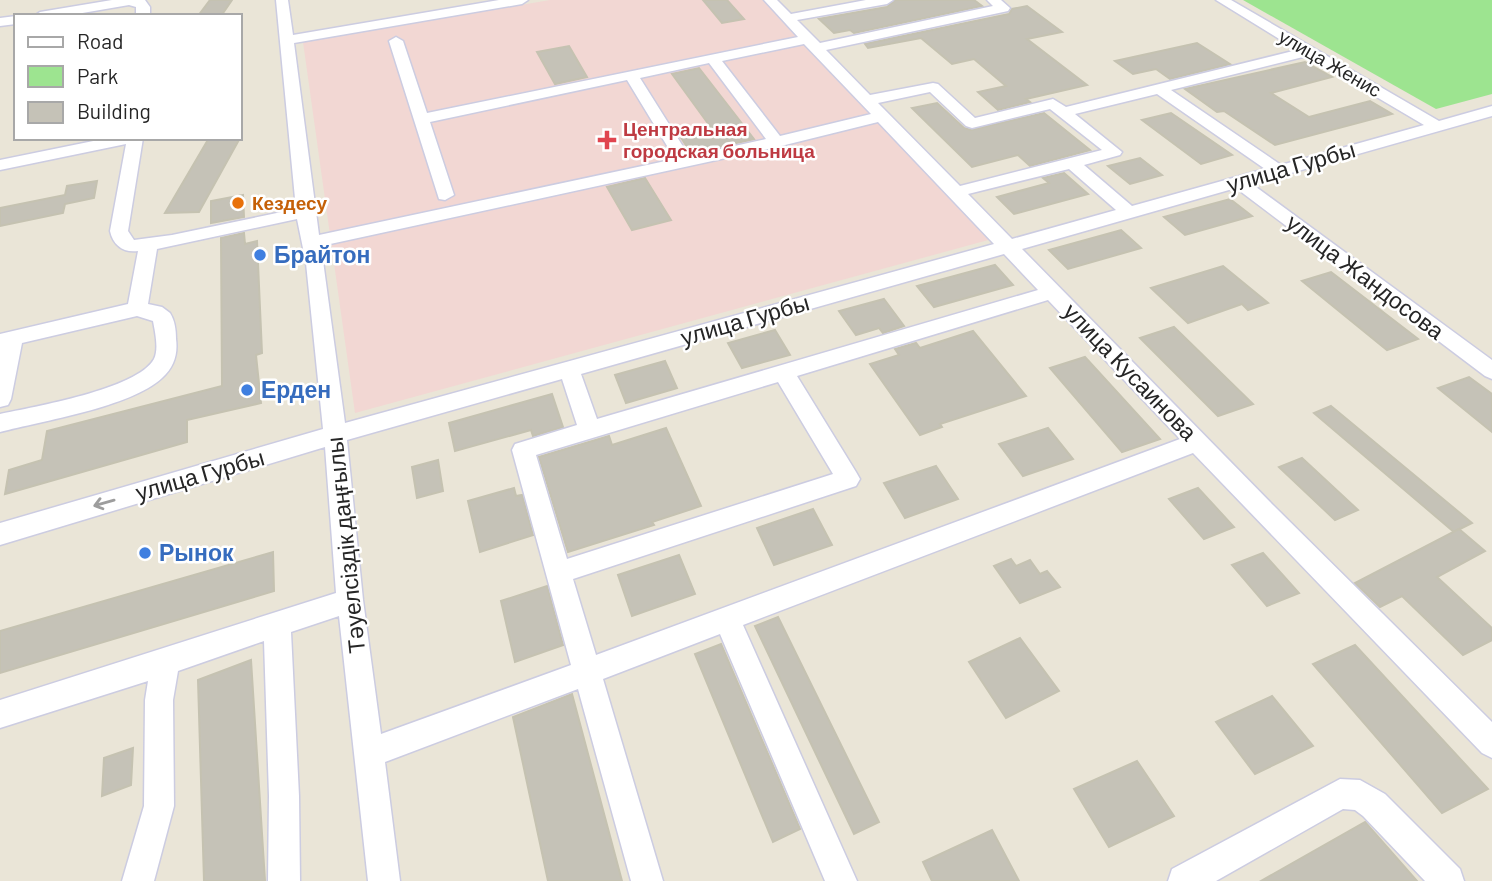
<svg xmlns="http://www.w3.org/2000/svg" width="1492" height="881" viewBox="0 0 1492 881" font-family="Barlow,sans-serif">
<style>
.medical{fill:#f2d7d3}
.green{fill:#9de490}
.building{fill:#c5c2b7;stroke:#c5c2b1;stroke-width:2}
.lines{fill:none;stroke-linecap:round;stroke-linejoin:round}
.minor-casing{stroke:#cccce1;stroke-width:3}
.minor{fill:#fff;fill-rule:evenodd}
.oneway{stroke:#9d9d9d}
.health-dot{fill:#e0444e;stroke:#fff;stroke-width:2.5}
.food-dot{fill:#e8710a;stroke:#fff;stroke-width:2.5}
.shop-dot{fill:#3f7fe0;stroke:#fff;stroke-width:2.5}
.labels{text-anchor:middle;stroke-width:5;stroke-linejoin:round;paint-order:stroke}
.far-street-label{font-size:19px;fill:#262626;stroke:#fff}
.far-health-label{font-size:19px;font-weight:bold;fill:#be3a42;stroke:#fff;text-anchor:start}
.far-food-label{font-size:19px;font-weight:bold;fill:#c56008;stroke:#fff;text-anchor:start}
.street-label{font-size:23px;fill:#262626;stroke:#fff}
.shop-label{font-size:23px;font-weight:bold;fill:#366cbe;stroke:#fff;text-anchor:start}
</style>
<rect width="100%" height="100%" fill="#eae5d7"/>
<!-- medical -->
<path class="medical" d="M550,0H764L992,239L355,413L303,42Z"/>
<!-- green -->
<path class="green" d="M1243,0H1492V94L1436,109Z"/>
<!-- building -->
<g class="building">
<path d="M210,0H232L221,16H198Z"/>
<path d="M703,0H727L744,19L722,23Z"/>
<path d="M895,0H974L982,6L854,33L850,30L834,33L819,19L887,7Z"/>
<path d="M1027,6L1062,32L1027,39L1087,85L1026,99L1030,102L998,110L978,92L1006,86L974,59L952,64L921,38L868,48L865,44L1009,14L1012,9Z"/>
<path d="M1197,43L1230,64L1170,79L1156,69L1133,74L1115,61Z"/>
<path d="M569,46L587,77L555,84L537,52Z"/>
<path d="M1305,62L1332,77L1271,93L1309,117L1370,101L1392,114L1275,145L1224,111L1217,112L1185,89Z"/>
<path d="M699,68L754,139L691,153L680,136L712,129L672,74Z"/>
<path d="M937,103L964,128L971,130L1044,113L1090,150L1030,166L1018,155L972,167L912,108Z"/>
<path d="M1171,113L1232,155L1201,164L1142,120Z"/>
<path d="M209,138H240L199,212L165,213Z"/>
<path d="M1140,158L1162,175L1130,184L1108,166Z"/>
<path d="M1064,173L1088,194L1014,214L997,197L1049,183L1043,178Z"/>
<path d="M645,178L671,220L632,230L607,187Z"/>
<path d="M97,181L94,198L65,204L63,213L0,226V208L65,195L67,186Z"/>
<path d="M243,195L244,217L211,223V201Z"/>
<path d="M1230,199L1252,216L1185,235L1164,217Z"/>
<path d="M1121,230L1141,248L1068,269L1049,250Z"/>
<path d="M244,233L245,244L257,241L262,353L256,355L261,403L187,420V442L5,494L9,470L42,460L47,431L222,386L221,238Z"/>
<path d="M995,265L1013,285L934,307L917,286Z"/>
<path d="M1223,266L1268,303L1248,310L1242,304L1188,323L1151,288Z"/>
<path d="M1331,272L1418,339L1387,350L1302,281Z"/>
<path d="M884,299L904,326L883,333L879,328L856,335L839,311Z"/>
<path d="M1174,327L1253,404L1218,416L1140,338Z"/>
<path d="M775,330L790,355L742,368L728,343Z"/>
<path d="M973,331L1026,396L940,424L942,427L920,435L870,364L899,355L895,349L916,343L920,348Z"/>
<path d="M1085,357L1160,439L1122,452L1050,368Z"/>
<path d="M665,361L677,388L626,403L615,375Z"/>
<path d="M1469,377L1492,394V432L1438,388Z"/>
<path d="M552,394L563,427L533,436L531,430L455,451L449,423Z"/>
<path d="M1331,406L1472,523L1454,532L1314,413Z"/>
<path d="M666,428L701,506L652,522L654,525L568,552L539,457L609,436L612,445Z"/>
<path d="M1048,428L1073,459L1023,476L999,444Z"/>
<path d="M1302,458L1358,510L1335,520L1279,467Z"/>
<path d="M438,460L443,491L417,498L412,467Z"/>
<path d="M936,466L958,499L905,518L884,483Z"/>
<path d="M514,488L516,496L522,495L533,535L480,552L468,501Z"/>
<path d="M1198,488L1234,527L1204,539L1169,499Z"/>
<path d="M813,509L832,545L774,565L757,528Z"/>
<path d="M1459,529L1485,551L1437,577L1492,628V640L1463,655L1402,596L1380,607L1355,583Z"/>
<path d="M273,552L274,591L0,673V631Z"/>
<path d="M1263,553L1299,593L1267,606L1232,565Z"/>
<path d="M679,555L695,594L632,616L618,575Z"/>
<path d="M1011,559L1016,566L1030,560L1040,574L1047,571L1060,587L1020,603L994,566Z"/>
<path d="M547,586L563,645L515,662L501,601Z"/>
<path d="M778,617L879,822L854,834L755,626Z"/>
<path d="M1020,638L1059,691L1006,718L969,662Z"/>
<path d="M721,644L800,829L773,842L695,654Z"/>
<path d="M1355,645L1488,789L1442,813L1313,664Z"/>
<path d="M251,660L265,881H204L198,680Z"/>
<path d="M572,694L622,881H548L513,717Z"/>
<path d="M1272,696L1313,746L1255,774L1216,722Z"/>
<path d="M133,748L131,785L102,796L104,758Z"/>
<path d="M1137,761L1174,816L1109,847L1074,789Z"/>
<path d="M1365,822L1417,881H1261Z"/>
<path d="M992,830L1019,881H932L923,862Z"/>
</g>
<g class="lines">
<defs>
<g id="minor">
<path d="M112,0H145L150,7V16H136V7L129,5L65,16H34L40,12Z"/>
<path d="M276,0H288L293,35L499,0H528L522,4L294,43L319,235L675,159L627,80L430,122L454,195L445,200L439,199L389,41L396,37L403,41L427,113L798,37L764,0H777L791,14L866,0H893L887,4L797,20L820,43L993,6L987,0H1001L1010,8L1008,11L826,50L870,95L933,83L938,84L975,118L1053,99L1066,107L1297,50L1216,0H1231L1439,121L1492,106V116L1252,184L1492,360V379L1485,376L1236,188L1022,249L1273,505L1492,722V758L1482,753L1193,453L743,625L857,881H825L720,634L603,679L663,881H631L578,689L385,762L400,881H368L339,616L291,632L299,796L300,881H268L269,796L264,641L178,671L173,700L174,806L154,881H122L144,806L145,700L148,681L0,728V700L336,593L325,447L0,545V523L323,429L306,263L297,219L157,249L148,304L162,307L170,313C175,321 176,330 176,339C178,354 174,367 162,378C131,407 42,421 0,432V414C33,407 138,389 154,359C159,349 155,332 153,321L137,316L22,343L11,399L8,405L0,407V334L128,304L138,251C123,253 113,245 110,231L126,144L0,170V160L108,138H143L128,231L134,240L172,235L296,209ZM804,44L871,114L780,136L722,61ZM1307,56L1424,125L1281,165L1171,90ZM709,63L766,139L689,156L640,78ZM930,92L966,126L972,128L1050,109L1102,150L960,186L878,103ZM1157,94L1265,169L1132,206L1084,165L1120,155L1122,152L1075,114ZM878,122L994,244L345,423L321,246L777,147ZM1069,169L1116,210L1012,239L968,194ZM1004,254L1038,290L597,419L581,374ZM1048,300L1180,439L596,655L573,579L856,486L860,479L856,472L797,376ZM562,379L577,425L515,444L512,450L571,665L381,734L363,600L347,440ZM778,382L833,474L567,559L536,455Z"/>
<path d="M16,16V24L0,26V18Z"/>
<path d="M1340,779L1360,780L1385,794L1460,869L1464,881H1425L1363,816L1355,810L1343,809L1216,881H1168L1172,869Z"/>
</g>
</defs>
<!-- minor casing -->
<use href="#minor" class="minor-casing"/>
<!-- minor -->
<use href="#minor" class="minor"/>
</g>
<!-- one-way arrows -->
<defs><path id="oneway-shaft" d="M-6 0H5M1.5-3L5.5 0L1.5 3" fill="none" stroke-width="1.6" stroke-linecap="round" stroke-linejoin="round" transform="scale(1.75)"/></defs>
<use class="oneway" href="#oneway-shaft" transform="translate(104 503) rotate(164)"/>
<!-- markers -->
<path class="health-dot" d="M603.5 129.5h7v7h7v7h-7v7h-7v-7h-7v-7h7z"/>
<circle class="food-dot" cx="238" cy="203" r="7"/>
<g class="shop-dot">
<circle cx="260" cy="255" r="7"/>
<circle cx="247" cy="390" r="7"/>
<circle cx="145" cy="553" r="7"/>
</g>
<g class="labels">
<!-- far-street labels -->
<g class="far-street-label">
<text transform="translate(1330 63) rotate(30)" y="7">улица Женис</text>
</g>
<!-- far-health labels -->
<g class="far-health-label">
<text x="623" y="136">Центральная<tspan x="623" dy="22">городская больница</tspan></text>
</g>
<!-- far-food labels -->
<g class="far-food-label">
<text x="252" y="210">Кездесу</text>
</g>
<!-- street labels -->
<g class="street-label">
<text transform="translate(1291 167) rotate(-16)" y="8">улица Гурбы</text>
<text transform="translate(1365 277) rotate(37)" y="8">улица Жандосова</text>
<text transform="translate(745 320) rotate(-16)" y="8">улица Гурбы</text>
<text transform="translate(1130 372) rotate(46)" y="8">улица Кусаинова</text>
<text transform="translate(200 475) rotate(-16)" y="8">улица Гурбы</text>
<text transform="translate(346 545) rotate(-96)" y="8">Тәуелсіздік даңғылы</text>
</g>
<!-- shop labels -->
<g class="shop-label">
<text x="274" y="263">Брайтон</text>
<text x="261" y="398">Ерден</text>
<text x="159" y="561">Рынок</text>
</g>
</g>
<!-- legend -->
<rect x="14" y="14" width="228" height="126" fill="#ffffff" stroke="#a8a8a8" stroke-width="2"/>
<rect x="28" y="37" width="35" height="10" fill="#ffffff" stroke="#a8a8a8" stroke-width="2"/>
<text x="77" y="49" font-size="21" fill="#262626">Road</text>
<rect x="28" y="66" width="35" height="21" fill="#9de490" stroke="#a8a8a8" stroke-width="2"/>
<text x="77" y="84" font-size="21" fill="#262626">Park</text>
<rect x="28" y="102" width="35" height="21" fill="#c5c2b7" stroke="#a8a8a8" stroke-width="2"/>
<text x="77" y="119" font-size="21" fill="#262626">Building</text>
</svg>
